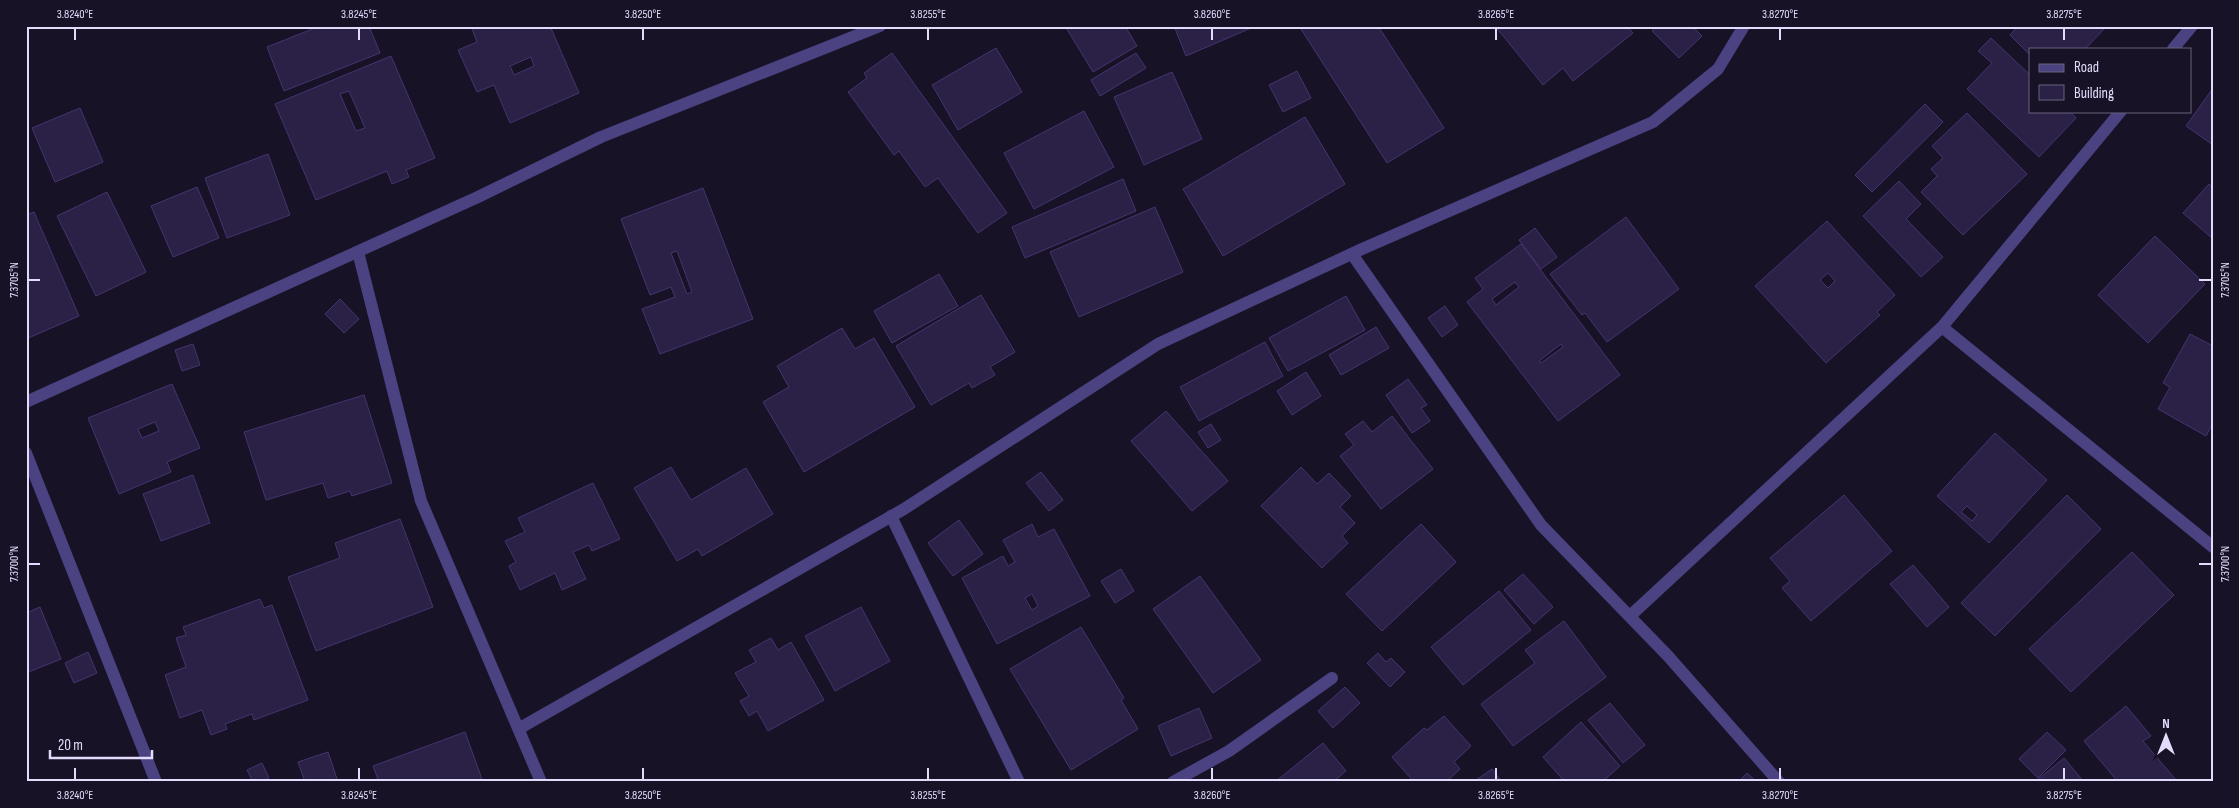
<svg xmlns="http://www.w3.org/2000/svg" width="2239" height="808" viewBox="0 0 2239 808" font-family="'Sofia Sans Condensed',sans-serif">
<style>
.building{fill:#2b2046;stroke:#463470;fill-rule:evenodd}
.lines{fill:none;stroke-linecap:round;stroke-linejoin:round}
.street{stroke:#4a4281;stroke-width:12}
.ticks{fill:none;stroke:#e2dbfc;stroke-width:2}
.neatline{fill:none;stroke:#e2dbfc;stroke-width:2}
.ticks-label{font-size:12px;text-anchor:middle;fill:#e2dbfc}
</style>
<rect width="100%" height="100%" fill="#181227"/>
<!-- building -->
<g class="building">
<path d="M320,26H369L380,53L284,91L267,47Z"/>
<path d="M550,26L579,93L510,123L494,85L477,92L458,50L477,42L471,26ZM531,57L534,66L514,75L510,66Z"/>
<path d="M1065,26H1125L1137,46L1093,72Z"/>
<path d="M1174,26H1250L1251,28L1186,56Z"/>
<path d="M1299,26H1378L1444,128L1387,163Z"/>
<path d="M1495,26H1627L1633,33L1573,81L1563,68L1543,85Z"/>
<path d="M1657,26H1692L1702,36L1679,58L1652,31Z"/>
<path d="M2018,26H2107L2085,49H2030V55L2010,35Z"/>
<path d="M1991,38L2030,75V111H2069L2076,118L2039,157L1967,89L1992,63L1978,51Z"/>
<path d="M996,48L1022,92L958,130L932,85Z"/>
<path d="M892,53L1007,213L978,233L938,178L925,187L899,151L894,155L848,92L867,78L864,73Z"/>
<path d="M1136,53L1146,68L1100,96L1091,80Z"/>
<path d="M391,56L435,158L406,170L409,177L392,184L387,171L316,200L275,104ZM349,91L365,128L356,131L340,94Z"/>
<path d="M1297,71L1311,98L1283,112L1269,85Z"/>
<path d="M1172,72L1202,139L1144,165L1114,97Z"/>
<path d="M2213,88V145L2186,126Z"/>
<path d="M1925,104L1943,122L1872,192L1855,175Z"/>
<path d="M80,108L103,162L55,182L32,128Z"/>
<path d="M1084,111L1114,167L1034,209L1004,153Z"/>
<path d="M1967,113L2027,174L1963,235L1921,192L1937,176L1931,169L1943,158L1932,146Z"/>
<path d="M1305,117L1345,184L1223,256L1183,189Z"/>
<path d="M268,154L290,215L227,238L205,178Z"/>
<path d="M1123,179L1136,211L1025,258L1012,227Z"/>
<path d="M1899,181L1921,204L1906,219L1943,257L1921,277L1863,216Z"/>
<path d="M2209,184L2213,188V239L2183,213Z"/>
<path d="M197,187L219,238L173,257L151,206Z"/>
<path d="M703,188L753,319L660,354L642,309L675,297L671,287L650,295L621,219ZM677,251L692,292L687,294L671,253Z"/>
<path d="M107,192L146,272L96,296L57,216Z"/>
<path d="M1155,207L1183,272L1079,317L1050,252Z"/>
<path d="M34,212L79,316L26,339V215Z"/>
<path d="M1626,217L1679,289L1607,342L1585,313L1582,315L1550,274Z"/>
<path d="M1827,221L1895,295L1877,312L1880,315L1826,363L1755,286ZM1828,273L1835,281L1828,288L1820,280Z"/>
<path d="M1535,228L1557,257L1541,269L1519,240Z"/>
<path d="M2155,236L2205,284L2148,343L2098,295Z"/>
<path d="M1521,244L1620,375L1558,421L1467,302L1483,289L1475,278ZM1515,282L1519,287L1496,305L1492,299ZM1561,344L1563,347L1541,363L1539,361Z"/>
<path d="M939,274L958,306L892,343L874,311Z"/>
<path d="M981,295L1015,352L990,367L995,375L972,388L969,383L931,405L896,346Z"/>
<path d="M1346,296L1365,330L1288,371L1269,338Z"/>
<path d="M340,299L359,319L344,333L325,314Z"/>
<path d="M1445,306L1458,325L1442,337L1428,318Z"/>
<path d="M1376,327L1389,348L1341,375L1329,355Z"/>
<path d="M842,328L855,349L874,338L915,407L804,472L763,402L789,387L777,366Z"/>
<path d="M2190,334L2213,346V423L2206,436L2158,409L2170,387L2163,383Z"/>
<path d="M1265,342L1283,376L1199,421L1180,387Z"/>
<path d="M193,344L200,365L182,371L175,350Z"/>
<path d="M1306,372L1321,396L1292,415L1277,391Z"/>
<path d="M1408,379L1427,405L1421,408L1430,421L1412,433L1386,395Z"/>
<path d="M172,384L200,448L167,462L171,472L119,494L88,418ZM155,422L159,431L142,438L138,429Z"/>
<path d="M364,395L392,483L352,496L350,491L328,498L323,483L266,500L244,432Z"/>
<path d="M1166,411L1228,481L1192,511L1131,441Z"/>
<path d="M1392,416L1433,469L1381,509L1340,456L1354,445L1345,434L1363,421L1372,432Z"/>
<path d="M1211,424L1221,440L1208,448L1198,432Z"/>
<path d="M1995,433L2047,480L1989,543L1937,496ZM1967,506L1977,515L1972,521L1961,512Z"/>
<path d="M671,467L691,500L746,468L773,514L702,556L698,549L677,561L634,488Z"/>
<path d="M1301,467L1317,484L1329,473L1351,496L1340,507L1355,523L1342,536L1348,543L1322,568L1261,506Z"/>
<path d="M1041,472L1063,500L1049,511L1026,483Z"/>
<path d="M193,475L210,523L161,541L143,494Z"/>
<path d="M593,483L620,539L592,551L589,545L573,552L586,579L562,590L555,573L520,590L509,566L516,562L505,541L525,532L518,518Z"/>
<path d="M1844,495L1892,551L1811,621L1782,588L1790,581L1770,558Z"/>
<path d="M2067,495L2101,529L1995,636L1961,603Z"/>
<path d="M400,519L433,607L316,651L288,577L340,558L335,543Z"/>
<path d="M959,520L983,554L953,576L928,543Z"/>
<path d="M1032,524L1038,537L1054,529L1090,596L997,644L962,578L1003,556L1008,566L1015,562L1003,540ZM1032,594L1038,606L1032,610L1025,598Z"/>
<path d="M1421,524L1456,562L1382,631L1346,594Z"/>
<path d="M2132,552L2174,595L2071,692L2029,649Z"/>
<path d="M1913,565L1949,607L1927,627L1890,584Z"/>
<path d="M1121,569L1134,591L1115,603L1101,581Z"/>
<path d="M1523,574L1553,607L1534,624L1504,590Z"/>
<path d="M1200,576L1261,660L1213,693L1153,609Z"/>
<path d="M1499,591L1531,630L1463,685L1431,647Z"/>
<path d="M260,599L264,608L272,605L308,700L254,720L252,714L225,724L227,729L211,735L202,710L180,718L165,675L186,667L176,638L186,635L183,627Z"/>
<path d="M40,607L61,659L26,673V613Z"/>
<path d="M861,607L890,661L835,691L805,636Z"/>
<path d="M1564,621L1606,677L1513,746L1481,704L1535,663L1525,650Z"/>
<path d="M1081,627L1124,698L1121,700L1138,729L1071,770L1010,669Z"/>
<path d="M771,638L778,650L791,642L824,700L768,731L757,711L749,716L740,701L749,696L735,673L756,662L749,650Z"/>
<path d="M88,652L97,673L74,683L65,663Z"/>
<path d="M1378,653L1386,662L1391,658L1405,672L1390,687L1367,663Z"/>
<path d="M1345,687L1360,703L1333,728L1318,711Z"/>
<path d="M1610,703L1645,745L1623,763L1588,720Z"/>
<path d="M2126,706L2151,736L2143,741L2176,780L2173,782H2118L2084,741Z"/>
<path d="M1199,708L1212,738L1171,756L1158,726Z"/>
<path d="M1444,716L1471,746L1454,762L1460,769L1446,782H1414L1392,757L1424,728L1427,730Z"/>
<path d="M1581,722L1620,766L1602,782H1565L1543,757Z"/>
<path d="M465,732L483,782H379L373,766Z"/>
<path d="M2047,732L2066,750L2038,778L2019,759Z"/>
<path d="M1323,743L1346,771L1333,782H1275Z"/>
<path d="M328,752L338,782H305L298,762Z"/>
<path d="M2064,758L2084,782H2035Z"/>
<path d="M262,763L269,778L260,782H253L247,770Z"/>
<path d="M1492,769L1502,782H1473Z"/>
<path d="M1747,773L1757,782H1738Z"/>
</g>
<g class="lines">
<!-- street -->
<g class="street">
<path d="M2173,49L2192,26"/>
<path d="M358,252L421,501L541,782"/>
<path d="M1352,254L1541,525L1668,656L1779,782"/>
<path d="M1942,327L2213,547"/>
<path d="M26,402L478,197L601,137L880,26"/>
<path d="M26,453L156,782"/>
<path d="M891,516L1019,782"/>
<path d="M1630,616L1942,327L2121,111"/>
<path d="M520,728L904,509L1158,344L1362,249L1653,122L1718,69L1744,26"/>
<path d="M1173,782L1229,751L1332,678"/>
</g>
</g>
<!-- ticks -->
<path class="ticks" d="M75,28V40M359,28V40M643,28V40M928,28V40M1212,28V40M1496,28V40M1780,28V40M2064,28V40M28,280H40M2199,280H2212M28,564H40M2199,564H2212M75,768V780M359,768V780M643,768V780M928,768V780M1212,768V780M1496,768V780M1780,768V780M2064,768V780"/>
<!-- border -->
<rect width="2239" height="808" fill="none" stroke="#181227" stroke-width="55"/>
<!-- legend -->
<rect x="2029" y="48" width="162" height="65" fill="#181227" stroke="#69627c"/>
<rect x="2039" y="64" width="25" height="8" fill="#4a4281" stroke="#69627c"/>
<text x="2074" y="72" font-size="15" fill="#e2dbfc">Road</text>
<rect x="2039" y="85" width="25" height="15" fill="#2b2046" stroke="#69627c"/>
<text x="2074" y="98" font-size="15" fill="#e2dbfc">Building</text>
<!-- north arrow -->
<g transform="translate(2166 736)" stroke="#181227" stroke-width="4" paint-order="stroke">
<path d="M0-4L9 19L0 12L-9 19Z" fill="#e2dbfc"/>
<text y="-8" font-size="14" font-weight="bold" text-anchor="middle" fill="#e2dbfc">N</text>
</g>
<!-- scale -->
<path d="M50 750v8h102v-8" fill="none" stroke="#e2dbfc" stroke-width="2.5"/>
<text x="58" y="750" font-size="15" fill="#e2dbfc" stroke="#181227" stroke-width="4" paint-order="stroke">20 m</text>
<rect x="28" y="28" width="2184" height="752" class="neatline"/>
<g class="ticks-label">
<text x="75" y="18">3.8240°E</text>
<text x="359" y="18">3.8245°E</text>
<text x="643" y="18">3.8250°E</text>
<text x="928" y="18">3.8255°E</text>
<text x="1212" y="18">3.8260°E</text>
<text x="1496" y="18">3.8265°E</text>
<text x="1780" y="18">3.8270°E</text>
<text x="2064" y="18">3.8275°E</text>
<text transform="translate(14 280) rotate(-90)" y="4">7.3705°N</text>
<text transform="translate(2225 280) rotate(-90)" y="4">7.3705°N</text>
<text transform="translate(14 564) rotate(-90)" y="4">7.3700°N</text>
<text transform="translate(2225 564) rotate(-90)" y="4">7.3700°N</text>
<text x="75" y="799">3.8240°E</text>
<text x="359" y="799">3.8245°E</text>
<text x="643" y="799">3.8250°E</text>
<text x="928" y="799">3.8255°E</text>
<text x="1212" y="799">3.8260°E</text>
<text x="1496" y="799">3.8265°E</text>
<text x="1780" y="799">3.8270°E</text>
<text x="2064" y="799">3.8275°E</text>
</g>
</svg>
